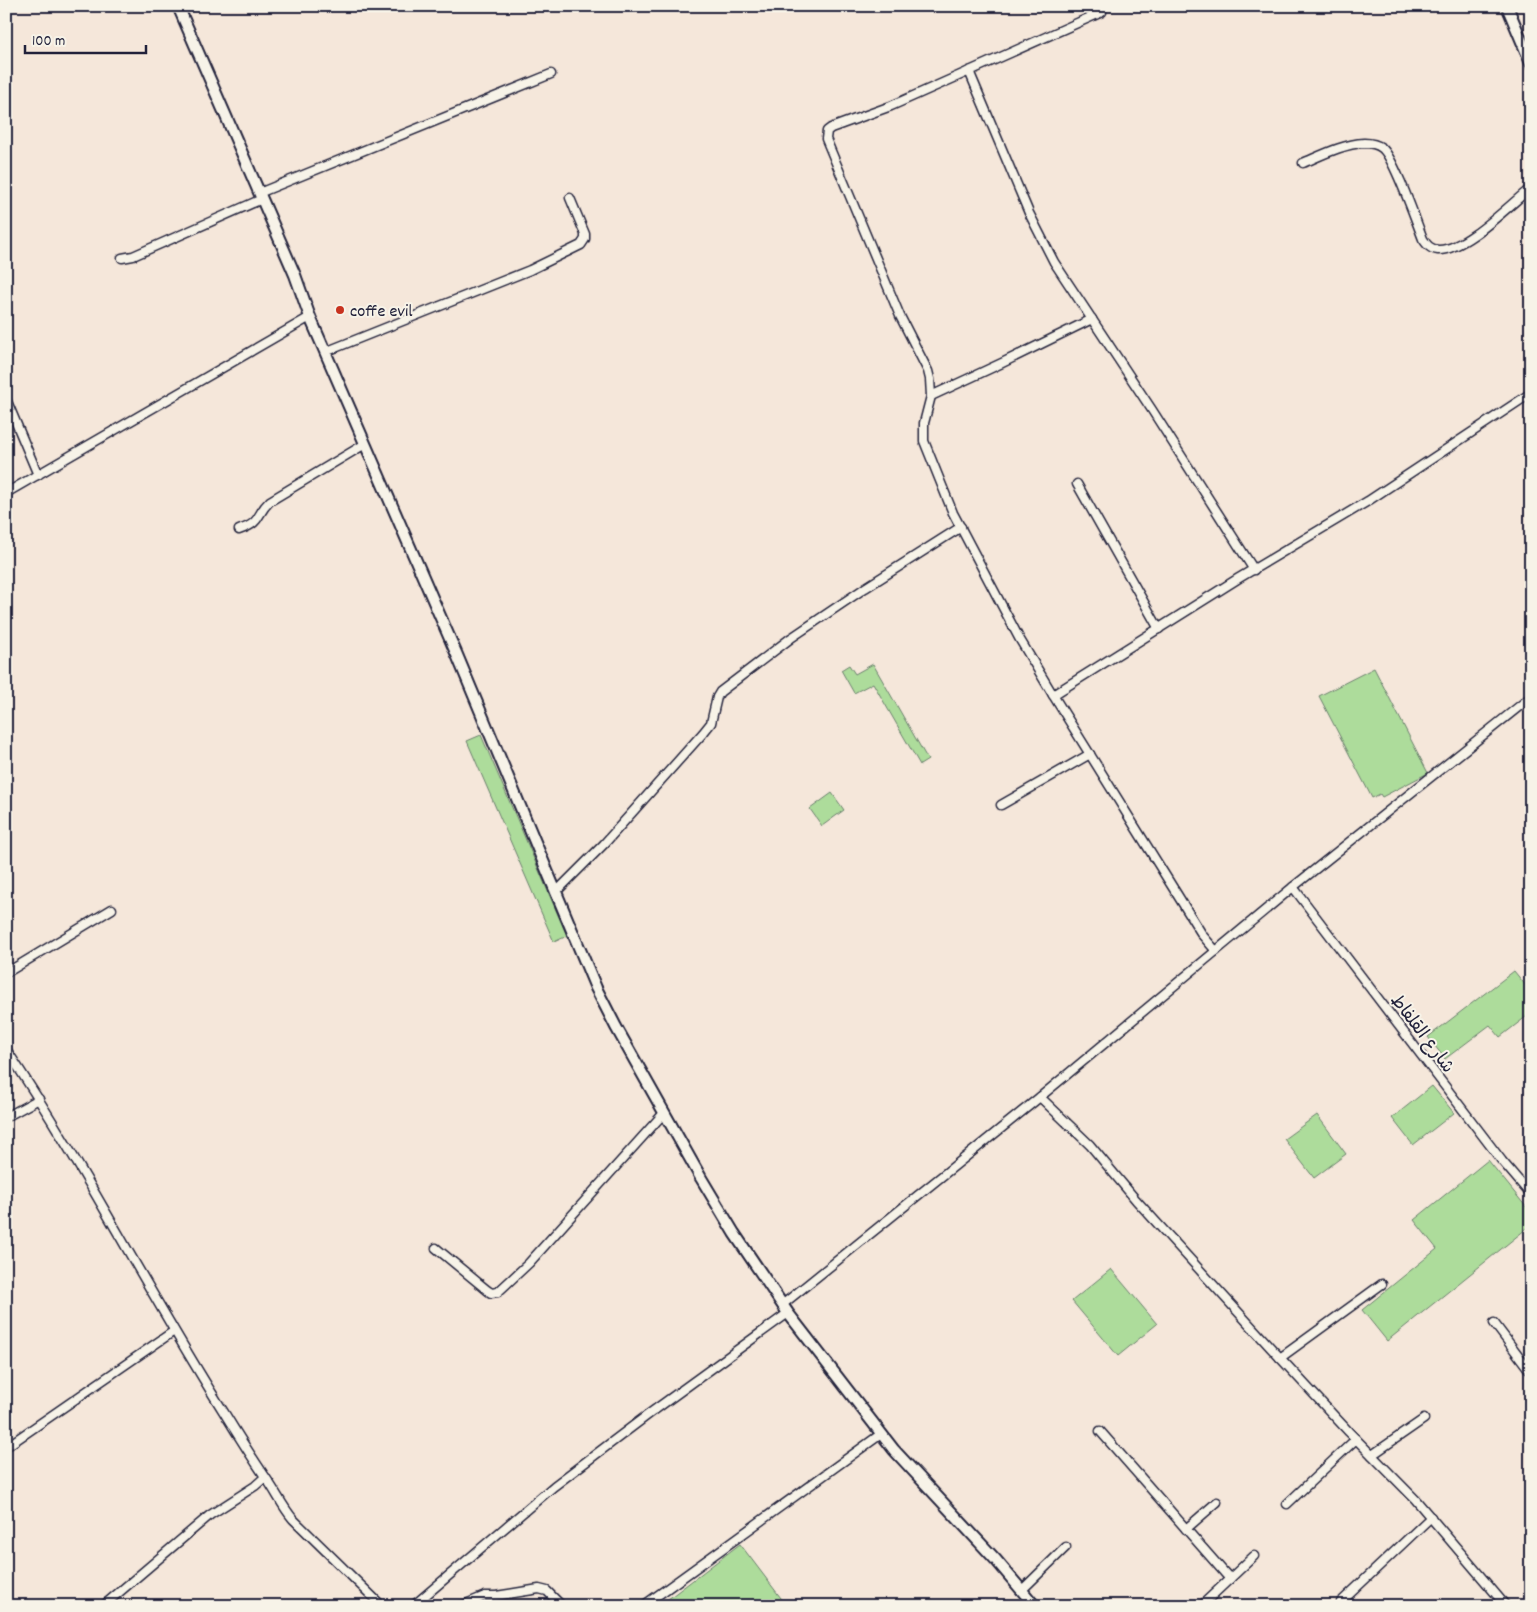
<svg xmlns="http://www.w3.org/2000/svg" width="1537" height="1612" viewBox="0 0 1537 1612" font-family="Dekko,'Playpen Sans Arabic',sans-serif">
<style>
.green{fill:#addc9b;stroke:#687f6b}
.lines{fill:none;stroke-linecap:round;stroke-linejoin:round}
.street-casing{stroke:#22223b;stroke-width:11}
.secondary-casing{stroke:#22223b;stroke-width:14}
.street{stroke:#f7f3e8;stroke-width:8}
.secondary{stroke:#f7f3e8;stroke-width:10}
.poi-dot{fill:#c8321e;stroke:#f7f3e8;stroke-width:2}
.labels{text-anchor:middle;stroke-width:4;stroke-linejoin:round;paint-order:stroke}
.poi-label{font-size:18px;fill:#22223b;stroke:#f7f3e8;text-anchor:start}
.street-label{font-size:18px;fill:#22223b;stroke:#f7f3e8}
</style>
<rect width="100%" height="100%" fill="#f5e7da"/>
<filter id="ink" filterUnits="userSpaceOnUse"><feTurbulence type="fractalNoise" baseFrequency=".02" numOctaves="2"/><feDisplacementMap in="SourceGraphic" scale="10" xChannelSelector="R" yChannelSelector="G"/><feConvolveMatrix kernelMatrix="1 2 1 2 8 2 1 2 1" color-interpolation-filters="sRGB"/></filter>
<g filter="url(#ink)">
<!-- green -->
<g class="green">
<path d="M873,664L928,760L920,765L873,683L854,693L841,670L849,665L855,674Z"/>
<path d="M1374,668L1428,773L1382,797L1380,794L1372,798L1319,696Z"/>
<path d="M481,735L567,936L554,942L467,741Z"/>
<path d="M832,793L844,810L822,826L810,809Z"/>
<path d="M1514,971L1531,992V1013L1500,1037L1490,1025L1445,1059L1428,1037Z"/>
<path d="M1432,1086L1454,1113L1413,1145L1392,1118Z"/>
<path d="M1317,1115L1346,1154L1314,1178L1284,1139Z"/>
<path d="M1488,1160L1531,1213V1225L1387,1341L1362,1310L1437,1249L1414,1220Z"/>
<path d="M1111,1269L1157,1324L1118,1356L1072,1301Z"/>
<path d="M740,1544L787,1606H659Z"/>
</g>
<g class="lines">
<defs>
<g id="street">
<path d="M1102,12L891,106L831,128L827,131L826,139L900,316L928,371L930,379L931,396L924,423V441L953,513L1019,638L1053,695L1203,936L1216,951"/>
<path d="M969,71L1029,213L1054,262L1152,410L1254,570"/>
<path d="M1303,163C1322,155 1343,144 1364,143C1370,143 1378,145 1382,148C1394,158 1416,221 1423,239C1427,245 1430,249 1438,250C1465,251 1510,204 1531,188"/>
<path d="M259,193L551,74"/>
<path d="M122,258L133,256L262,199"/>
<path d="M325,352L530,270L581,245L585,239V234L570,198"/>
<path d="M931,396L1002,363L1092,319"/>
<path d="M6,399L38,475"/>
<path d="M1077,484L1159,629"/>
<path d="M6,493L310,317"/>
<path d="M239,530C263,522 255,515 270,501L365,444"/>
<path d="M1053,695L1239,578L1368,501L1531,393"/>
<path d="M1001,805L1090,754"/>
<path d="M1293,887L1502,1161L1531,1195"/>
<path d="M557,891L604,844L703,733L711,723L717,697L720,692L791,638L865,588L961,527"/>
<path d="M6,973L112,909"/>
<path d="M6,1049C85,1167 149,1294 225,1414C239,1437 253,1459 268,1481C277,1494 283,1507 293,1519L382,1606"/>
<path d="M1040,1097L1090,1145L1136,1200L1271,1348L1349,1432L1415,1499L1506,1606"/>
<path d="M6,1117L39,1099"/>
<path d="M436,1248L487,1290L491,1293L498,1292L529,1263L664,1113"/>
<path d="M782,1305L1040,1097L1293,887L1531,697"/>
<path d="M1494,1323L1531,1372"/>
<path d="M1280,1358L1382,1284"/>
<path d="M1100,1431L1230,1579"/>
<path d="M6,1447L174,1331"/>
<path d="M1372,1455L1424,1419"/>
<path d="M1287,1504L1356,1439"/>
<path d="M1186,1529L1217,1502"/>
<path d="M1022,1590L1066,1547"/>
<path d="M1341,1602L1431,1517"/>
<path d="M103,1606L210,1515L255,1486L265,1477"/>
<path d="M413,1606L554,1486L649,1414L788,1313"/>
<path d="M461,1606L485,1596H496L539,1589L547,1591L562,1606"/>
<path d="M643,1606L881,1434"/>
<path d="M1201,1606L1254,1556"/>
</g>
<g id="secondary">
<path d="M178,6L295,275L310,317L457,655L596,988L616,1027L701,1178L734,1233L788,1313L894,1450L996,1560L1035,1606"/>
<path d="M1507,6L1531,63"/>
</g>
</defs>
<!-- street casing -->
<use href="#street" class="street-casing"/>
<!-- secondary casing -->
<use href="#secondary" class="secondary-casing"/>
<!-- street -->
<use href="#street" class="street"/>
<!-- secondary -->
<use href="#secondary" class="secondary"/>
</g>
</g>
<!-- markers -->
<circle class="poi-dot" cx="340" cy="310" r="5"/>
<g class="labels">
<!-- poi labels -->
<g class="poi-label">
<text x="350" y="316">coffe evil</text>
</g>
<!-- street labels -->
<g class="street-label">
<text transform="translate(1423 1033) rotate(53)" y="6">شارع القلفاط</text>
</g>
</g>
<!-- margin -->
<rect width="1537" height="1612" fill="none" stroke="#f7f3e8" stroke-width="25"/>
<rect x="12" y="12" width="1512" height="1587" fill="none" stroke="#22223b" stroke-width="2" filter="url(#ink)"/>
<!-- scale -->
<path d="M25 45v8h121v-8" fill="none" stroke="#22223b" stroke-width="2.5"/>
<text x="32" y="45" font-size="15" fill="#22223b" stroke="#f7f3e8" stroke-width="4" paint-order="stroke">100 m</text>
</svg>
